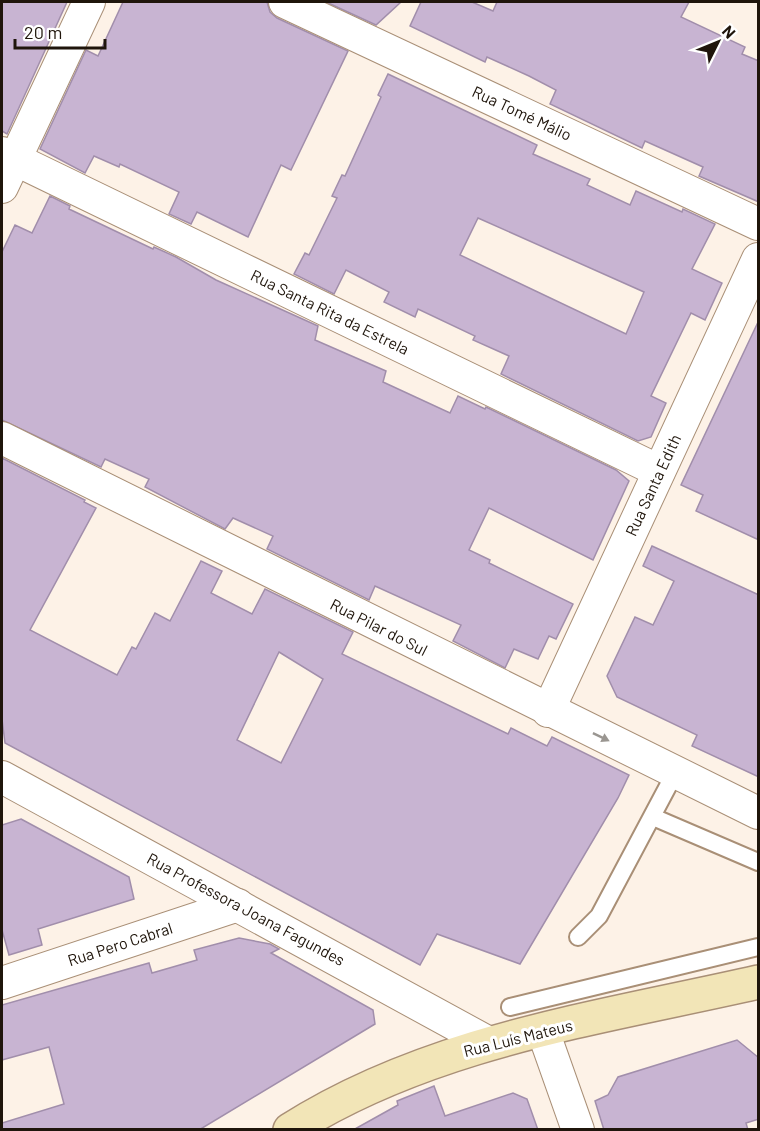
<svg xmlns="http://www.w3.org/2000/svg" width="760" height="1131" viewBox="0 0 760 1131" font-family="Barlow,sans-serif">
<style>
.building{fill:#c8b4d2;stroke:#a18eab;stroke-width:1.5;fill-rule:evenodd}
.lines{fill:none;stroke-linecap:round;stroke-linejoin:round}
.service-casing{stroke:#a98f76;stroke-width:20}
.minor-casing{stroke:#a98f76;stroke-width:34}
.secondary-casing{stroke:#a98f76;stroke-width:36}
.service{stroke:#fff;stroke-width:16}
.minor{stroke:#fff;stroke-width:32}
.secondary{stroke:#f2e5b7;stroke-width:33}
.oneway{fill:#9a9691}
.labels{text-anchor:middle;stroke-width:6;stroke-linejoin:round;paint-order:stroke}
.street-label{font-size:16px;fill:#1f150b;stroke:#fff}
</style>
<rect width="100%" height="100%" fill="#fdf2e7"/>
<!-- building -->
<g class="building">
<path d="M2,2H67L7,134L2,131Z"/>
<path d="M123,2H267L270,12L277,18L348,51L291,170L281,165L248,237L197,212L191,224L169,214L179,192L120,164L119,167L94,156L85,173L40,149L86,50L98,56Z"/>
<path d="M326,2H401L376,25Z"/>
<path d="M421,2H472L493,11L497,2H689L681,17L745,47L742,54L759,61V202L699,176L703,167L645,141L642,148L550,104L556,90L529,76L487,57L485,62L410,26Z"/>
<path d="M388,74L537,145L533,154L590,179L587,185L630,205L636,191L682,212L683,209L715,224L692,269L722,283L705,320L691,313L651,396L666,403L651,437L638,441L501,374L509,356L473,340L475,336L418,309L415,317L384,302L389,292L346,270L334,294L294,274L305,253L309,255L337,198L332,196L342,175L345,176L381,97L378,95ZM478,218L644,292L626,334L460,255Z"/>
<path d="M50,196L70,206L69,209L153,249L154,247L176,257L216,280L318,326L315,340L386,371L383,382L450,413L458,396L485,409L486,407L616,470L629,481L593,560L489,508L469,550L490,560L489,563L573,604L556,639L549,636L538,659L514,649L505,668L453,641L461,625L375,586L369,600L267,549L273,536L233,518L225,529L145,487L149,479L105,459L101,467L2,420V252L15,225L32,233Z"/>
<path d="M759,320V540L696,511L703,495L681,485Z"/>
<path d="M2,458L85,500L84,502L96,508L30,630L117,675L132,647L136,649L155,613L170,621L201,561L222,571L211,593L252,614L265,589L353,632L342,654L508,734L511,728L547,746L552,737L629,775L618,798L520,964L437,934L420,965L5,743L2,719ZM279,652L323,679L281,763L237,740Z"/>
<path d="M652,546L759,595V777L692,746L697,735L617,697L607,676L635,617L653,625L674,581L643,566Z"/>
<path d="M21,819L129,877L134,899L38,929L42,945L9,955L2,930V825Z"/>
<path d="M239,938L270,944L279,949L271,953L373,1010L375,1024L199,1130H2V1123L64,1104L49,1047L2,1060V1005L149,963L152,973L197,960L194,950Z"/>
<path d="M737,1040L759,1058V1119L746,1123L748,1130H604L595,1101L608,1095L618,1077Z"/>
<path d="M434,1086L445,1116L513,1093L527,1099L538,1130H353L398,1105L397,1101Z"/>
</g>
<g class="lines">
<defs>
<g id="service">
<path d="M653,817L758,862"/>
<path d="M578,937L599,916L675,773"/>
<path d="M510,1007L758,947"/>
</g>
<g id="minor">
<path d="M285,2L758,224"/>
<path d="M2,153L659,471"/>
<path d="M2,187L89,2"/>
<path d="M2,438L758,813"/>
<path d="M548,711L758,259"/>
<path d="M2,777L489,1043"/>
<path d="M2,983L238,905"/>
<path d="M543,1031L578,1130"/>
</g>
<path id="secondary" d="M290,1130C430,1041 600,1018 758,982"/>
</defs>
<!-- service casing -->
<use href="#service" class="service-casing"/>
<!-- minor casing -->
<use href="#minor" class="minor-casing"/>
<!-- secondary casing -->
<use href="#secondary" class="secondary-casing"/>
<!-- service -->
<use href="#service" class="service"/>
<!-- minor -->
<use href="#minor" class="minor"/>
<!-- secondary -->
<use href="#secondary" class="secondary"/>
</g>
<!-- one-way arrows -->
<defs><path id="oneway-solid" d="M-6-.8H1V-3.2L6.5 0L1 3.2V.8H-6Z" transform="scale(1.5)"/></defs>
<use class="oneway" href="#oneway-solid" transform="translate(601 737) rotate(26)"/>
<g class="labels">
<!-- street labels -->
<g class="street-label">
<text transform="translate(522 113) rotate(25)" y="6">Rua Tomé Málio</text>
<text transform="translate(330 312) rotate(26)" y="6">Rua Santa Rita da Estrela</text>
<text transform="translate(653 485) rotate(-65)" y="6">Rua Santa Edith</text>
<text transform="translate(379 627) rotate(27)" y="6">Rua Pilar do Sul</text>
<text transform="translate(246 909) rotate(28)" y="6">Rua Professora Joana Fagundes</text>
<text transform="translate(120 944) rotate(-18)" y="6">Rua Pero Cabral</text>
<text transform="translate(518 1038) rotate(-14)" y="6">Rua Luís Mateus</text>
</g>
</g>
<!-- border -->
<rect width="760" height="1131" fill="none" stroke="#1f150b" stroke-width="6"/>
<!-- north arrow -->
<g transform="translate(718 42) rotate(47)" stroke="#ffffff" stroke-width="4.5" paint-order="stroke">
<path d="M0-4.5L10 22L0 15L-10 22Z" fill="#1f150b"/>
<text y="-9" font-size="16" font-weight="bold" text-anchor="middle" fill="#1f150b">N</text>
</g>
<!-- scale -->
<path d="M15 39v9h90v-9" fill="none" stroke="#1f150b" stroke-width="3"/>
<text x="24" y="39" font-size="18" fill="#1f150b" stroke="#ffffff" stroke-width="4.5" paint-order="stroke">20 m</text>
</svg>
